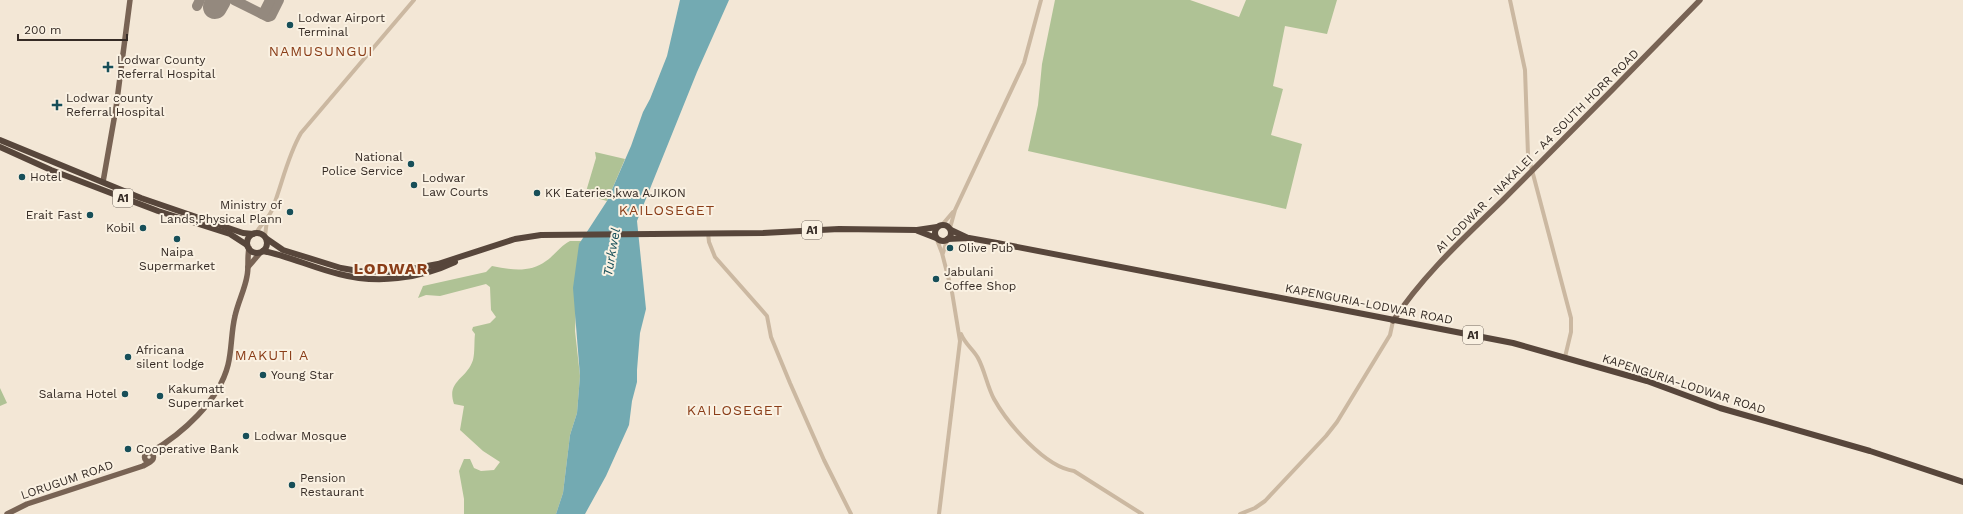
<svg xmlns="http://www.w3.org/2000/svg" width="1963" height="514" viewBox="0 0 1963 514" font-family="'Work Sans',sans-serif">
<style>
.green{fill:#afc295}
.water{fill:#73aab2}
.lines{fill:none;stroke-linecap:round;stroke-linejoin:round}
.taxiway{stroke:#94897e;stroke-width:10}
.runway{stroke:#94897e;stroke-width:24}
.minor{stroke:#cbb8a1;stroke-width:4}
.major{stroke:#786354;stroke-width:5.5}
.highway{stroke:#57463b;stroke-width:6}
.poi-dot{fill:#174f59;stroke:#faf1e2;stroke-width:1.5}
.labels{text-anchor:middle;stroke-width:4;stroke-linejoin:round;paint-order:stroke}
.shield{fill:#faf1e2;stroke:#70665e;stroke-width:1}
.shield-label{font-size:11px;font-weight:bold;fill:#352b25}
.poi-label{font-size:12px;fill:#352b25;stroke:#faf1e2;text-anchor:start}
.street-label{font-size:12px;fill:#352b25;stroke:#faf1e2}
.water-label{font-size:13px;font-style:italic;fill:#174f59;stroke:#faf1e2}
.quarter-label{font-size:14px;letter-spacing:1px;fill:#8a3d18;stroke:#faf1e2}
.district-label{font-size:16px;font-weight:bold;letter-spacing:1px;fill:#8a3d18;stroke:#faf1e2}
</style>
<rect width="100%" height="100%" fill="#f3e7d6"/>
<!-- green -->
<g class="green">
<path d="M1055,0H1190L1239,17L1246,0H1337L1327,34L1285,26L1273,86L1283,89L1271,135L1302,144L1286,209L1028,151L1038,105L1042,64Z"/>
<path d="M595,152L625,159L607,201L585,195L596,158Z"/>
<path d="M570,241H581L578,260L575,331L580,376L577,413L570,435L563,493L556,514H464V499L459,471L464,459H470L474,468L481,471L494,470L500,462L483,451L460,430L464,406L454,404C446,381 467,379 473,360C475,352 474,342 475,334L472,330L473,327L490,323L496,317L491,310L490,287L486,284L440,296L426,295L418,298L423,286L486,272L492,266C511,270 530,273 546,261C555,255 560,246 570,241Z"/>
<path d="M0,388L7,403L0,406Z"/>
</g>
<!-- water -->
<path class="water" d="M680,0H729L697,72L637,221L646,309L640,333L637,370V382L632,401L629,425L606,476L585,514H556L563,493L570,435L577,413L580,376L573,288L579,244L607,201L631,146L643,112L650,99L667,56Z"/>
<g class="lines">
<!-- taxiway -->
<g class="taxiway">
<path d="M234,0L268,17L271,16L279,0"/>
<path d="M197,6L200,0"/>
<path d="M262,14L264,12L270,0"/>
</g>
<!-- runway -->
<path class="runway" d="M215,7L219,0"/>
<!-- minor -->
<g class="minor">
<path d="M1510,0L1525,70L1528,155L1571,318V332L1565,357"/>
<path d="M942,225L953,212"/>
<path d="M950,228L955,210L1024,63L1041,0"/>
<path d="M256,233C261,224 268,219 272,210C282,185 287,157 301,133L414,0"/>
<path d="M708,233L709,242L715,257L767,316L771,337L790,383L824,460L851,514"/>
<path d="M265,236L267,220"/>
<path d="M937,240L942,253L952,292L960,341L939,514"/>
<path d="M943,253L947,240"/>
<path d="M961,334C965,344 973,349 978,358C985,371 987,386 994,399C1008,424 1045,467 1074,471L1142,514"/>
<path d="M1240,514L1255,508L1265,501L1326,436L1337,422L1390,335L1393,321"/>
</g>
<!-- major -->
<g class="major">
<path d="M103,182L116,108L130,0"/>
<path d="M248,267L260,253"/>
<path d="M1393,321C1423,275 1464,238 1503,200C1569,134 1635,67 1700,0"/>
<path d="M151,452C182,434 219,401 228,365C232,349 231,332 235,316C238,302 245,289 247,276C249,267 247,257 249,248"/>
<circle cx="149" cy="457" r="4.5"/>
<path d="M7,514L27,504L143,466L150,462"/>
</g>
<!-- highway -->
<g class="highway">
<path d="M0,140L141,198L243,233L253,234"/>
<path d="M0,147L51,170L116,195L158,211L230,234L247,245"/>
<circle cx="943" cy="233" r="8"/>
<path d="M951,230L968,238"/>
<path d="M918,231L936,238"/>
<circle cx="257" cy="243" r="10"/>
<path d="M267,239L283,250L341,268L358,271L395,272L438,264L515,239L541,235L763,233L839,229L917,230L937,227"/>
<path d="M948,239L969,238L997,243L1513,343L1647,381L1720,408L1870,451L1963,482"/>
<path d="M263,251C289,256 313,268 339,274C377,284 419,279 455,262"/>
</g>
</g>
<!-- markers -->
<g class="poi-dot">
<circle cx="290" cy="25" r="4"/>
<path d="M106 61h4v4h4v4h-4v4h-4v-4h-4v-4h4z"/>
<path d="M55 99h4v4h4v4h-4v4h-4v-4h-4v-4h4z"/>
<circle cx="411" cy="164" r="4"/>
<circle cx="22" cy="177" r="4"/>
<circle cx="414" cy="185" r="4"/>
<circle cx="537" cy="193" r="4"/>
<circle cx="290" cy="212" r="4"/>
<circle cx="90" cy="215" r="4"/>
<circle cx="143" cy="228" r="4"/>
<circle cx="177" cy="239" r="4"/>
<circle cx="950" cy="248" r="4"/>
<circle cx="936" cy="279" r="4"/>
<circle cx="128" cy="357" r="4"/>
<circle cx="263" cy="375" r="4"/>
<circle cx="125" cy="394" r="4"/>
<circle cx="160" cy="396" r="4"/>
<circle cx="246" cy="436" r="4"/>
<circle cx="128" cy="449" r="4"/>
<circle cx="292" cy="485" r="4"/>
</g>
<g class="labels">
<!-- shield labels -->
<g class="shield">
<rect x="113" y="189" width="20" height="18" rx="3"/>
<rect x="802" y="221" width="20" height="18" rx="3"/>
<rect x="1463" y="326" width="20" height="18" rx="3"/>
</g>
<g class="shield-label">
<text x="123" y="202">A1</text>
<text x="812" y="234">A1</text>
<text x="1473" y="339">A1</text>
</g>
<!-- poi labels -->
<g class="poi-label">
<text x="298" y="22">Lodwar Airport<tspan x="298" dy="14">Terminal</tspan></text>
<text x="117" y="64">Lodwar County<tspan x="117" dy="14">Referral Hospital</tspan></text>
<text x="66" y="102">Lodwar county<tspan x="66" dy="14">Referral Hospital</tspan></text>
<text x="403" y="161" text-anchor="end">National<tspan x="403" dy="14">Police Service</tspan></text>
<text x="30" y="181">Hotel</text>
<text x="422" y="182">Lodwar<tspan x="422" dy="14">Law Courts</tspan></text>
<text x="545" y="197">KK Eateries,kwa AJIKON</text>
<text x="282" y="209" text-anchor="end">Ministry of<tspan x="282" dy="14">Lands,Physical Plann</tspan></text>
<text x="82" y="219" text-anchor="end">Erait Fast</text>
<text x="135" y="232" text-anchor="end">Kobil</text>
<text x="958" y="252">Olive Pub</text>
<text x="177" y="256" text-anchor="middle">Naipa<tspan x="177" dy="14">Supermarket</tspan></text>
<text x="944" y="276">Jabulani<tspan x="944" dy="14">Coffee Shop</tspan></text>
<text x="136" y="354">Africana<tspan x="136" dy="14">silent lodge</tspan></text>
<text x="271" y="379">Young Star</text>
<text x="168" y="393">Kakumatt<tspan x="168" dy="14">Supermarket</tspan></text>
<text x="117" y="398" text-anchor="end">Salama Hotel</text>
<text x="254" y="440">Lodwar Mosque</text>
<text x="136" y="453">Cooperative Bank</text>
<text x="300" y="482">Pension<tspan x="300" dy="14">Restaurant</tspan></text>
</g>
<!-- street labels -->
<g class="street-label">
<text transform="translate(1537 151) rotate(-45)" y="4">A1 LODWAR - NAKALEI - A4 SOUTH HORR ROAD</text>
<text transform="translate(1369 304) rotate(11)" y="4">KAPENGURIA-LODWAR ROAD</text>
<text transform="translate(1684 384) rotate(18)" y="4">KAPENGURIA-LODWAR ROAD</text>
<text transform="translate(67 480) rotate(-19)" y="4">LORUGUM ROAD</text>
</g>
<!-- water labels -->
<g class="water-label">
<text transform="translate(611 252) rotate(-80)" y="5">Turkwel</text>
</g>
<!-- quarter labels -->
<g class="quarter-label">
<text x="321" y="56">NAMUSUNGUI</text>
<text x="667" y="215">KAILOSEGET</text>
<text x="272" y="360">MAKUTI A</text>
<text x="735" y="415">KAILOSEGET</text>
</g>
<!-- district labels -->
<g class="district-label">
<text x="391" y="274">LODWAR</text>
</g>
</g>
<!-- scale -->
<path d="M18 34v6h109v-6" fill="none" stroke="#352b25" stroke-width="2"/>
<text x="24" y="34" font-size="12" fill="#352b25" stroke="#faf1e2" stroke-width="3" paint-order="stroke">200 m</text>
</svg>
